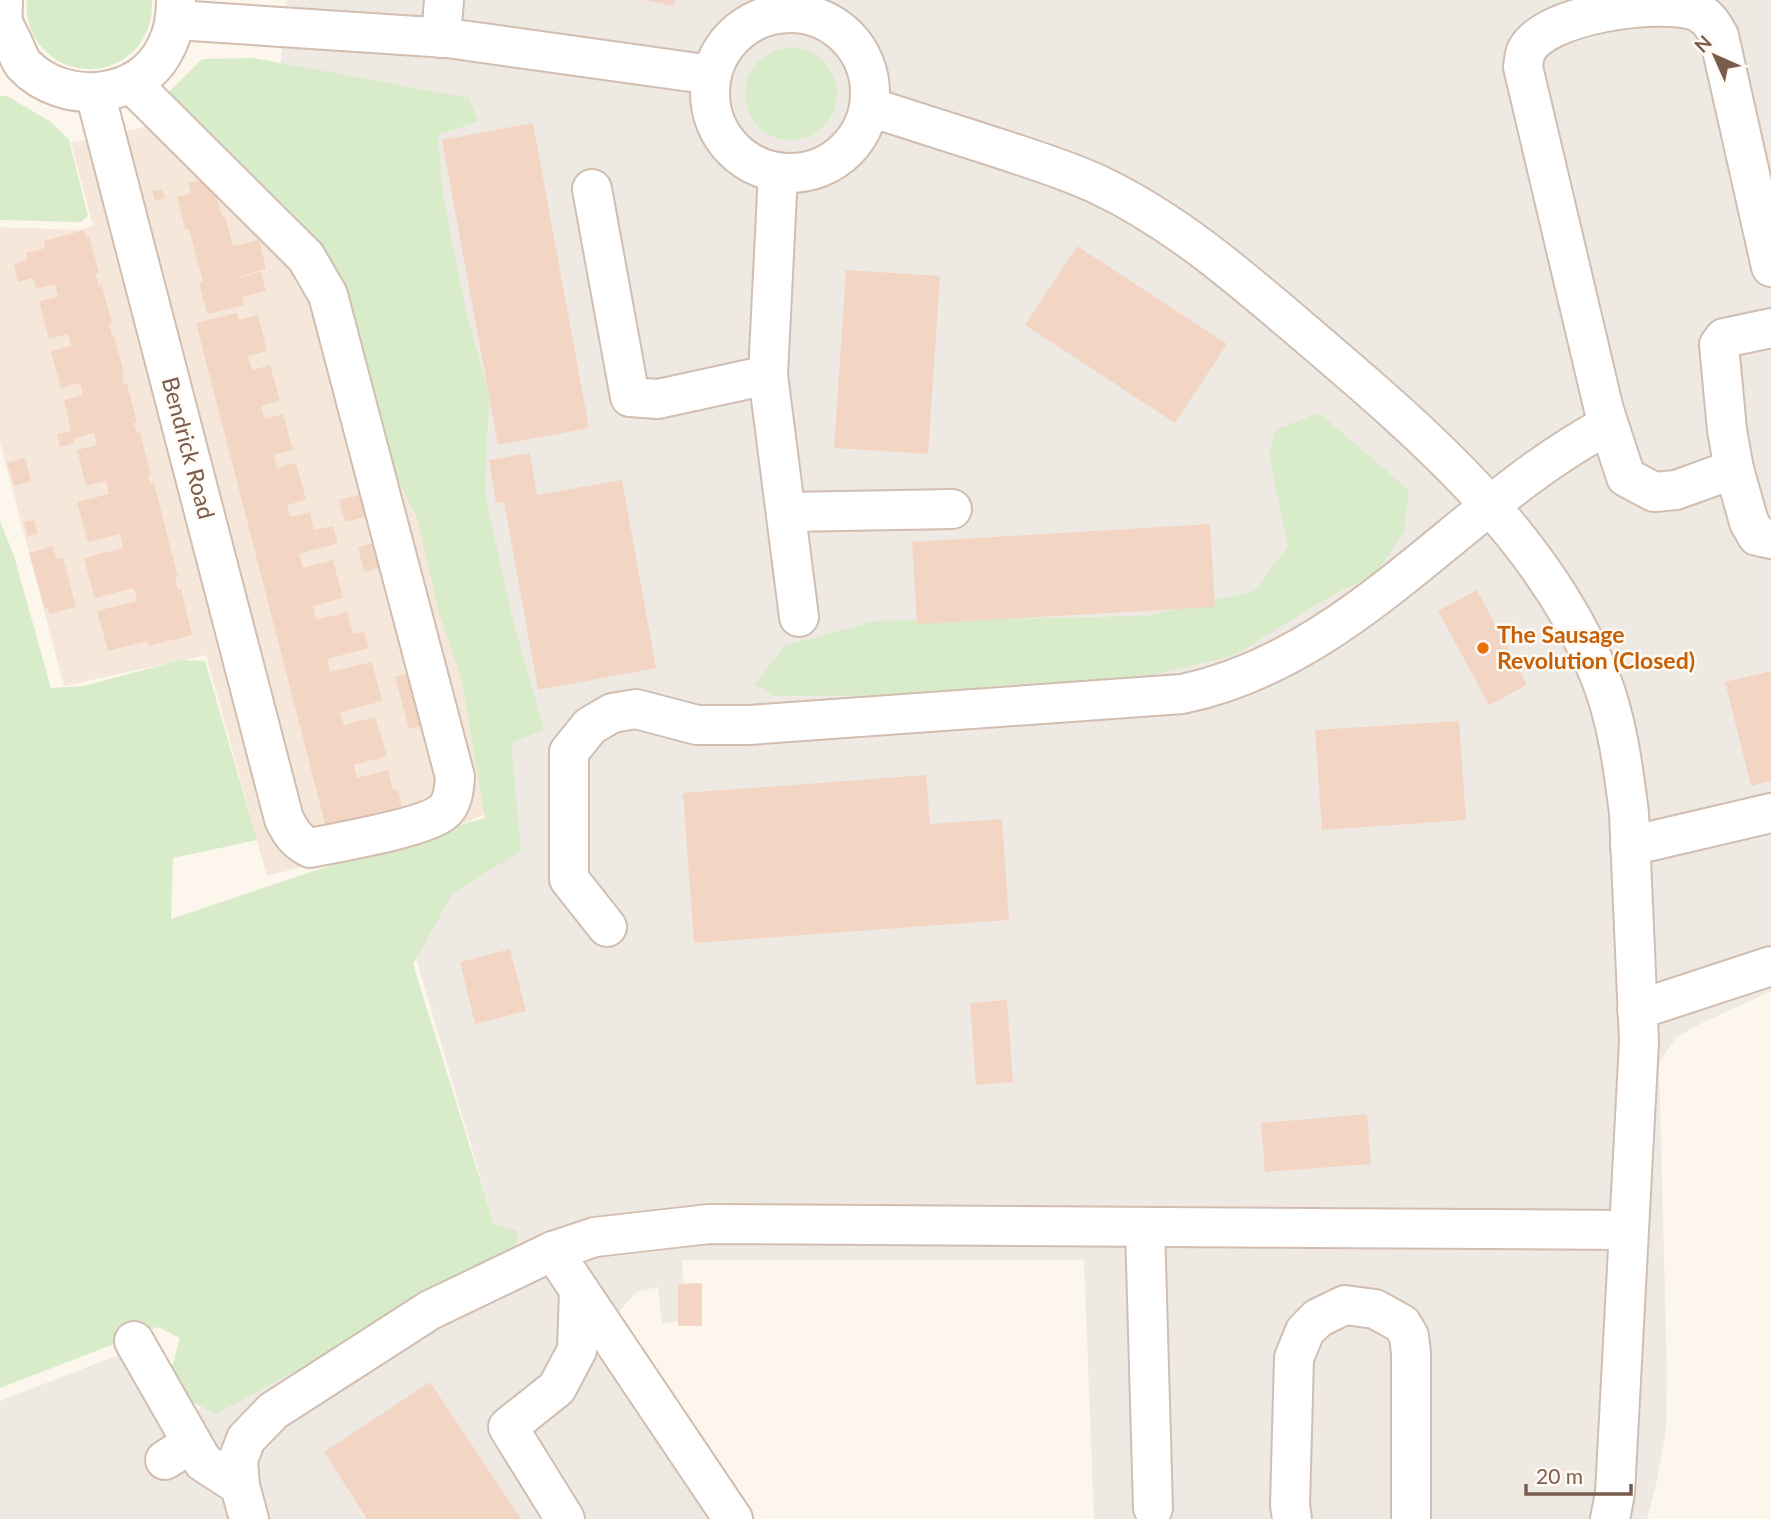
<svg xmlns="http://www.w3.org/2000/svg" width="1771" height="1519" viewBox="0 0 1771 1519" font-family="Lato,sans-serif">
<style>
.residential{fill:#f5e8da}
.industrial{fill:#efe9e4}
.green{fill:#d8ecc9}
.building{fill:#f3d5c3}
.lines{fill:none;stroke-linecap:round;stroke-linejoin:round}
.minor-casing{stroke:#d1beb0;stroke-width:42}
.minor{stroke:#fff;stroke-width:38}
.food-dot{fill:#e8710a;stroke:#fffaf3;stroke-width:2.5}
.labels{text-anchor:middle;stroke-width:5;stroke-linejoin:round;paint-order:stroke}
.street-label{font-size:23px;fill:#7a5c4d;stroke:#fffaf3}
.food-label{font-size:23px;font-weight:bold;fill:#c56008;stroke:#fffaf3;text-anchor:start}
</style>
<rect width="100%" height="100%" fill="#fdf6ec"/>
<!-- residential -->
<path class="residential" d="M165,101L354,288L498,809L457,826L267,876L206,655L64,686L0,442V227L78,230L93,226L71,143L144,127Z"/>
<!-- industrial -->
<path class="industrial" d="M286,0H1771V991L1702,1023L1676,1038L1659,1063L1667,1375L1666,1429L1657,1481L1647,1519H1094L1084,1260H682L686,1320L662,1324L658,1287L636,1292L618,1313L615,1335L735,1519H0V1401L136,1348L175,1425L383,1280L494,1224L397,893L511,857L505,705L280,71Z"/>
<!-- green -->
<g class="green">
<path d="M27,0H152C156,66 75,95 37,41C29,29 25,14 27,0Z"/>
<circle cx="791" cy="94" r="46"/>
<path d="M254,58L468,98L479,121L438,135L443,195L466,312L489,394L485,493L512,617L544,730L511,743L521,851L453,893L413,964L494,1224L518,1231L515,1253L216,1414L166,1389L180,1338L158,1327L0,1388V521L14,556L51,688L83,686L181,660L205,661L257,840L173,858L171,919L403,841L485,818L461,678L439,614L418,520L359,400L348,297L172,136L169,92L202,59Z"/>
<path d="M0,96H7L51,122L69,140L88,216L81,222L0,220Z"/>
<path d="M1319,413L1409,490L1404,531L1376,574L1332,595L1233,656L1126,681L1031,683L897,695L774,696L755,685L784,646L875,621L1146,616L1254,591L1288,547L1269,455L1275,430Z"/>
</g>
<!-- building -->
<g class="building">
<path d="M645,0H674V6Z"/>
<path d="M533,123L589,428L498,445L442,140Z"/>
<path d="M211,177L222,217L225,216L233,246L259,240L266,269L237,277L238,278L261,272L266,291L242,297L244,305L207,314L199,283L203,282L189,229H185L177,197L191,193L188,183Z"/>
<path d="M162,189L165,198L155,201L152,191Z"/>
<path d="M84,230L86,237L89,236L99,273L96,274L99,287L102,286L112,323H109L112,336H114L124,373L122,374L124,384H127L137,422L134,423L137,433L140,432L151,476L148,477L150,484L154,483L178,577L175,578L176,583L178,590L181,589L192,635L149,646L147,641L108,651L97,611L137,601L134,588L95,598L84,558L123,548L120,534L88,542L77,502L109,494L106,481L86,486L82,469L77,450L97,445L94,433L74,438L75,443L60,447L57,434L71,431L64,400L83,395L80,383L61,388L56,370L51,351L71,346L68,334L49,339L39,301L58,297L55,284L36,289L33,278L18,282L14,264L28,259L26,253L45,248L44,241Z"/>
<path d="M1077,246L1227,344L1175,423L1025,325Z"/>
<path d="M846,270L940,276L928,454L834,448Z"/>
<path d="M237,313L239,320L258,315L267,351L248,356L252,370L270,365L280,401L261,406L265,419L283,414L293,450L274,455L277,468L296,463L306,500L287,505L290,517L310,512L314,530L333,526L338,543L299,554L303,568L333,560L343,598L313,606L316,620L347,612L353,634L364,631L369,648L327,659L330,672L372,662L382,701L340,712L344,725L375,717L387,756L354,765L357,778L388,770L393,790L398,789L402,808L367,817L328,835L196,323Z"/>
<path d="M530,453L537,495L622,480L656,668L538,690L504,502L496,503L489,460Z"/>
<path d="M25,458L31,481L14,486L7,463Z"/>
<path d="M378,490L384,512L345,522L339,500Z"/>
<path d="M34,520L38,533L28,536L24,522Z"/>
<path d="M1210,524L1215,607L917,624L912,542Z"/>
<path d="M390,539L397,564L364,572L358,547Z"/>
<path d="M53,546L56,559L63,558L76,607L50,614L48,608L45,609L29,553Z"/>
<path d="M1477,590L1527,685L1489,705L1438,611Z"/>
<path d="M1771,671V781L1751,786L1725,682Z"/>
<path d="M409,673L426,725L409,729L395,677Z"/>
<path d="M1459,721L1466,820L1322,830L1315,730Z"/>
<path d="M926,775L930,824L1002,819L1009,920L694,943L683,793Z"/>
<path d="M510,949L526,1011L475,1024L460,962Z"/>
<path d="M1007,1000L1013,1082L976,1085L970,1003Z"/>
<path d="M1367,1114L1371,1164L1265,1172L1261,1123Z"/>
<path d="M702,1283V1326H678V1284Z"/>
<path d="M430,1382L521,1519H367L324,1452Z"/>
</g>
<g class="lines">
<defs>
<g id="minor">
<path d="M3,0C3,7 2,15 3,22C5,28 9,35 12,41C16,49 19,59 24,65C63,106 141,101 166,47C174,32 176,17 176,0"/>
<circle cx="790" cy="93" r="80"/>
<path d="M176,20L447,38L712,75"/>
<path d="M441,38L444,0"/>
<path d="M95,93L284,819C291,833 296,841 310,848C338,842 424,828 443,812C453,804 454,789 455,777L328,295L306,257L131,83"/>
<path d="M870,107C913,121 957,135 1001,149C1034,160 1067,170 1099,185C1179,223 1245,282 1312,339C1423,434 1542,535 1599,674C1617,718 1623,766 1629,813L1639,1042L1615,1493L1610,1519"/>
<path d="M778,173L768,375L799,617"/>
<path d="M592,189L630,397L658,399L768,375"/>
<path d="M1771,267L1719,36C1712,23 1707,15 1693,10C1656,0 1546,13 1526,51C1524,56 1524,62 1523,67L1604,410L1626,477L1654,492L1676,490L1734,469L1727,430L1719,345L1724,338L1771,328"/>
<path d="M1734,469L1749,522L1757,536L1771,539"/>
<path d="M787,512L952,509"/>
<path d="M1630,846L1771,813"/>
<path d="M607,927L569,879V752L590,726L612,713L636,709L697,725H749L1182,694C1354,658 1459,504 1608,425"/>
<path d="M1637,1010L1771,966"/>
<path d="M1145,1227L1153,1508"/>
<path d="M553,1251L733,1519"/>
<path d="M134,1341L203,1462L240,1486"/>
<path d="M165,1460L192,1443"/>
<path d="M249,1519L240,1486L238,1460L246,1439L273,1411L430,1310L553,1251L595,1237L709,1224L1627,1230"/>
<path d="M565,1519L508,1427L557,1388L577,1350L579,1290"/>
<path d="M1292,1519L1290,1505L1294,1358L1305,1331L1318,1318L1345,1305L1375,1309L1402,1324L1409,1336L1411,1353V1519"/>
</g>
</defs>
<!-- minor casing -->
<use href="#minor" class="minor-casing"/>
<!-- minor -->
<use href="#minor" class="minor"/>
</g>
<!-- markers -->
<circle class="food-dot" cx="1483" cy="648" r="7"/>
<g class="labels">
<!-- street labels -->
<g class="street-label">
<text transform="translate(188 448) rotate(75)" y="8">Bendrick Road</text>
</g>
<!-- food labels -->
<g class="food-label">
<text x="1497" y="643">The Sausage<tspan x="1497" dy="26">Revolution (Closed)</tspan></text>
</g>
</g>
<!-- north arrow -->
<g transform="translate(1715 56) rotate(315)" stroke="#fffaf3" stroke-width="5" paint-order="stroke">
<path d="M0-5L12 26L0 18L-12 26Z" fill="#7a5c4d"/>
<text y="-10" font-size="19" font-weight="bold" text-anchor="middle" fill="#7a5c4d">N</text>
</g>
<!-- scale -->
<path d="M1526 1484v10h105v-10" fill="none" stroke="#7a5c4d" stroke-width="3.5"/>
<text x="1536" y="1484" font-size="21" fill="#7a5c4d" stroke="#fffaf3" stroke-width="5" paint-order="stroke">20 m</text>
</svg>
